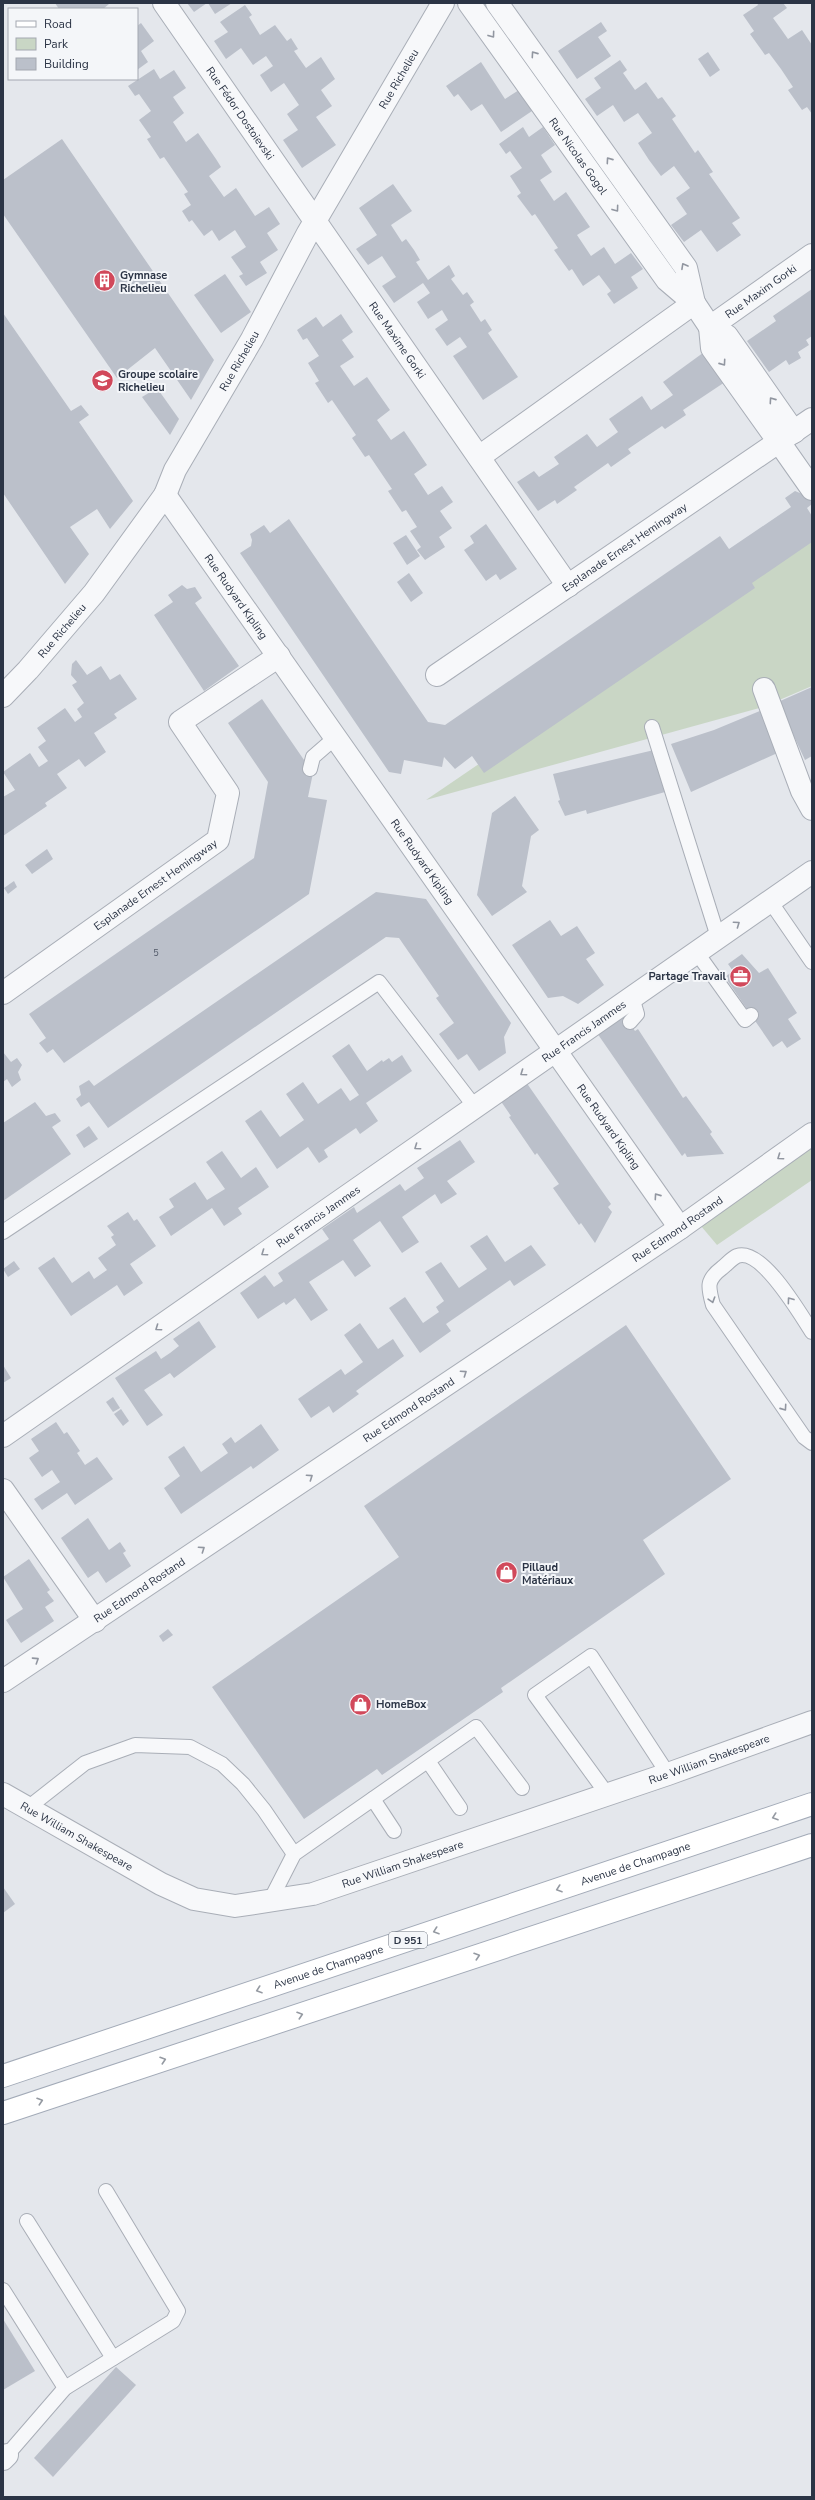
<svg xmlns="http://www.w3.org/2000/svg" width="815" height="2500" viewBox="0 0 815 2500" font-family="'Nunito Sans',sans-serif">
<style>
.green{fill:#c9d6c5}
.building{fill:#bbc0ca}
.lines{fill:none;stroke-linecap:round;stroke-linejoin:round}
.service-casing{stroke:#a9aeb7;stroke-width:16}
.pedestrian-casing{stroke:#a9aeb7;stroke-width:24}
.minor-casing{stroke:#a9aeb7;stroke-width:24}
.primary-casing{stroke:#a3abb8;stroke-width:24}
.service{stroke:#f7f8fa;stroke-width:14}
.pedestrian{stroke:#f7f8fa;stroke-width:22}
.minor{stroke:#f7f8fa;stroke-width:22}
.primary{stroke:#fff;stroke-width:22}
.oneway{stroke:#9196a0}
.oneway2{stroke:#959aa2}
.labels{text-anchor:middle;stroke-width:4;stroke-linejoin:round;paint-order:stroke}
.number-label{font-size:9px;fill:#4f5766}
.shield{fill:#f4f6f9;stroke:#676e7b;stroke-width:1}
.shield-label{font-size:10px;font-weight:bold;fill:#2b3445}
.street-label{font-size:11px;fill:#2b3445;stroke:#f4f6f9}
.poi-label{font-size:11px;font-weight:bold;fill:#2b3445;stroke:#f4f6f9;text-anchor:start}
</style>
<rect width="100%" height="100%" fill="#e4e7ec"/>
<!-- green -->
<g class="green">
<path d="M812,537V686L763,707L426,800Z"/>
<path d="M812,1129V1180L717,1245L690,1213Z"/>
</g>
<!-- building -->
<g class="building">
<path d="M55,3H109V4L103,9H59Z"/>
<path d="M187,3H207L194,12Z"/>
<path d="M208,3H232L215,14Z"/>
<path d="M757,3H783L787,8L773,18L781,29L788,39L802,30L812,45V114L807,107L802,110L788,90L793,87L781,69L769,53L765,55L750,34L754,31L743,15L758,5Z"/>
<path d="M245,5L252,15L249,17L260,35L275,25L287,41L291,38L298,49L294,51L306,68L321,57L335,79L321,90L332,106L316,117L336,145L302,168L283,140L298,130L287,114L299,105L284,83L271,92L260,75L273,66L266,56L253,65L241,48L226,59L214,41L228,32L220,22Z"/>
<path d="M601,22L607,31L598,37L611,56L577,79L558,51Z"/>
<path d="M141,23L154,41L141,51L148,62L137,70V26Z"/>
<path d="M708,52L720,70L710,77L698,59Z"/>
<path d="M620,60L627,70L623,73L635,90L646,82L658,99L662,97L676,116L672,119L695,153L698,150L713,172L709,174L740,218L732,223L741,235L717,252L701,230L684,242L671,225L687,214L676,198L690,188L674,166L661,176L649,160L638,143L652,133L638,113L624,122L613,105L597,116L585,99L601,88L594,78Z"/>
<path d="M481,62L505,99L519,90L532,111L501,132L482,104L471,111L458,94L454,97L446,86Z"/>
<path d="M154,69L160,79L174,70L186,88L173,97L184,113L173,122L186,142L198,133L216,159L221,167L209,176L224,197L236,188L255,216L269,207L280,224L267,233L278,250L260,262L267,273L246,286L239,276L243,274L231,257L246,247L235,230L219,241L212,230L204,236L192,220L189,222L182,211L191,205L184,194L188,192L164,157L160,159L147,139L151,137L139,120L151,111L139,94L135,96L128,86Z"/>
<path d="M523,127L529,137L543,127L555,145L541,155L552,172L540,180L554,201L566,192L590,227L577,235L591,256L604,247L615,264L631,253L643,269L631,277L638,288L614,304L607,294L611,291L599,275L583,286L572,269L569,271L554,250L558,248L535,214L532,216L517,196L521,193L510,176L522,168L510,151L506,154L499,144Z"/>
<path d="M62,139L214,360L191,400L155,348L117,378L3,214V180Z"/>
<path d="M393,184L412,211L391,225L402,242L406,239L414,250L420,260L416,262L428,280L449,265L455,276L451,279L463,295L467,292L474,302L470,305L481,322L485,319L492,330L488,333L518,377L483,400L453,356L467,347L460,337L447,346L435,329L448,320L442,310L428,319L417,302L430,293L423,283L394,303L382,286L396,277L382,256L368,265L356,249L377,235L359,208Z"/>
<path d="M225,274L251,312L221,333L194,295Z"/>
<path d="M812,289V336L806,340L809,345L798,352L801,358L789,365L786,360L769,372L747,341L776,321L773,316Z"/>
<path d="M3,313L71,411L81,405L89,415L79,422L133,501L110,529L97,509L70,527L89,554L65,584L3,493Z"/>
<path d="M341,314L353,332L342,340L354,357L340,366L354,386L367,377L378,393L390,410L377,420L391,440L404,431L415,447L427,465L414,474L428,495L442,486L453,502L440,511L452,528L439,537L445,547L425,560L417,550L421,547L410,531L417,527L406,510L402,512L388,491L392,489L369,455L365,457L352,438L356,435L332,400L328,403L315,383L319,381L308,363L319,356L307,338L303,340L297,330L316,317L323,327Z"/>
<path d="M707,350L728,380L683,410L686,415L665,429L662,426L628,449L631,453L611,467L608,463L574,487L577,490L557,504L555,500L538,511L517,482L534,471L539,477L559,464L554,457L587,434L597,447L607,440L618,432L609,419L642,396L651,410L673,395L663,382Z"/>
<path d="M157,388L179,419L170,435L142,397Z"/>
<path d="M795,491L812,498V504L807,508L812,516V542L752,583L755,588L484,773L472,756L455,769L444,757L442,767L404,760L401,774L389,772L240,553L251,546L252,540L250,534L264,525L270,533L289,519L428,722L445,725L720,536L729,549L791,507L785,498Z"/>
<path d="M486,524L517,569L500,580L496,574L486,581L464,550L474,543L470,536Z"/>
<path d="M406,535L420,556L407,565L393,543Z"/>
<path d="M409,573L423,593L411,602L397,582Z"/>
<path d="M182,585L187,589L195,587L202,598L195,603L239,666L204,691L154,615L173,602L168,595Z"/>
<path d="M76,660L87,675L101,666L110,680L120,674L137,699L114,714L117,718L94,733L106,752L85,767L79,759L57,774L67,788L45,803L47,806L3,836V797L15,790L3,772L30,753L39,767L48,761L38,747L46,741L37,728L65,708L75,722L82,717L77,709L84,703L72,685L77,682L71,675L72,664Z"/>
<path d="M812,687V756L805,760L778,702Z"/>
<path d="M262,699L313,773L308,797L327,800L309,894L64,1063L53,1049L47,1053L39,1043L46,1038L29,1014L254,858L268,782L228,723Z"/>
<path d="M767,708L784,750L691,792L671,744L714,730Z"/>
<path d="M654,750L665,782L662,783L665,792L587,814L586,810L565,816L558,801L560,800L553,774Z"/>
<path d="M515,796L539,830L531,836L522,886L527,892L492,916L477,895L492,813Z"/>
<path d="M47,849L53,859L32,874L25,865Z"/>
<path d="M14,881L17,887L8,894L4,888Z"/>
<path d="M376,892L426,899L511,1023L504,1037L506,1053L479,1071L467,1054L458,1060L439,1034L454,1023L436,998L439,996L399,938L386,937L108,1128L89,1102L81,1107L76,1099L81,1095L79,1086L89,1080L94,1086Z"/>
<path d="M550,920L561,936L577,926L595,953L586,959L604,985L578,1004L563,996L548,998L512,945Z"/>
<path d="M742,954L759,973L768,968L797,1013L788,1019L801,1039L787,1048L782,1041L773,1047L725,977L733,971L728,964Z"/>
<path d="M624,1015L635,1031L638,1029L683,1098L686,1096L712,1132L710,1134L724,1154L687,1157L685,1153L682,1156L597,1033Z"/>
<path d="M349,1044L367,1071L382,1060L383,1062L389,1058L392,1062L402,1055L412,1071L366,1103L378,1121L360,1134L356,1128L324,1150L328,1157L319,1163L308,1147L277,1169L245,1121L261,1110L280,1137L304,1120L286,1094L303,1082L318,1104L341,1088L350,1101L359,1095L332,1056Z"/>
<path d="M3,1052L11,1062L17,1058L22,1065L18,1072L21,1080L12,1087L7,1079L3,1082Z"/>
<path d="M526,1082L611,1204L608,1207L612,1212L595,1243L581,1223L579,1225L553,1188L559,1184L537,1153L535,1155L509,1117L511,1116L500,1100Z"/>
<path d="M35,1102L46,1116L55,1113L61,1121L52,1127L71,1154L3,1201V1123Z"/>
<path d="M89,1126L98,1139L84,1148L76,1135Z"/>
<path d="M460,1140L475,1162L447,1181L457,1194L441,1204L435,1194L402,1217L419,1242L402,1253L380,1221L353,1240L371,1266L355,1277L343,1260L309,1282L328,1310L311,1321L295,1298L286,1305L284,1302L258,1319L240,1293L265,1275L274,1287L283,1281L278,1273L329,1239L322,1229L354,1207L357,1213L400,1184L405,1191L424,1178L417,1168Z"/>
<path d="M222,1151L241,1178L256,1167L269,1187L238,1208L242,1214L224,1226L212,1208L171,1236L159,1217L174,1207L169,1199L195,1182L207,1200L225,1189L206,1162Z"/>
<path d="M128,1212L134,1221L137,1219L156,1246L130,1264L143,1283L124,1296L117,1285L71,1316L38,1268L54,1257L72,1283L89,1271L94,1279L107,1270L98,1258L116,1245L111,1237L114,1235L107,1226Z"/>
<path d="M487,1235L505,1262L531,1245L546,1265L514,1286L510,1280L446,1324L451,1331L420,1353L389,1308L405,1297L423,1323L439,1312L436,1307L444,1301L425,1272L441,1262L459,1288L487,1269L470,1246Z"/>
<path d="M14,1261L20,1269L8,1277L3,1269Z"/>
<path d="M199,1321L216,1347L174,1378L170,1373L144,1390L163,1415L147,1426L115,1378L156,1351L161,1359L170,1353L179,1346L173,1339Z"/>
<path d="M360,1323L378,1349L393,1339L404,1356L356,1391L359,1394L333,1413L329,1406L311,1418L298,1399L341,1369L345,1375L363,1362L344,1335Z"/>
<path d="M626,1325L731,1479L643,1540L665,1574L501,1688L503,1692L382,1775L377,1769L304,1819L212,1687L399,1557L364,1506Z"/>
<path d="M3,1365L11,1378L3,1383Z"/>
<path d="M113,1397L120,1408L113,1412L106,1402Z"/>
<path d="M121,1409L129,1421L123,1426L114,1414Z"/>
<path d="M56,1422L64,1434L67,1432L80,1451L77,1453L85,1465L97,1457L113,1479L75,1505L67,1493L42,1510L34,1499L60,1482L52,1470L42,1477L29,1458L39,1451L31,1439Z"/>
<path d="M261,1424L279,1450L253,1469L251,1466L181,1514L164,1488L180,1476L168,1457L184,1446L201,1472L228,1453L222,1444L231,1437L235,1443Z"/>
<path d="M88,1518L109,1550L120,1542L126,1551L123,1553L131,1566L106,1583L98,1571L88,1578L61,1538Z"/>
<path d="M29,1559L50,1590L47,1592L54,1601L45,1607L54,1621L21,1643L6,1620L23,1609L3,1577Z"/>
<path d="M168,1629L173,1635L163,1642L159,1636Z"/>
<path d="M3,1887L15,1904L3,1913Z"/>
<path d="M3,2319L35,2371L3,2390Z"/>
<path d="M116,2367L136,2385L53,2477L34,2458Z"/>
</g>
<g class="lines">
<defs>
<g id="service">
<path d="M652,727L718,937"/>
<path d="M310,769L313,757L336,737"/>
<path d="M770,901L812,962"/>
<path d="M697,953L745,1020L751,1015"/>
<path d="M630,1022L637,1014L632,997"/>
<path d="M3,1232L379,982L475,1107"/>
<path d="M812,1332C800,1314 762,1247 737,1256C732,1258 727,1264 722,1268C706,1280 708,1287 713,1305L804,1437L812,1443"/>
<path d="M428,1761L460,1808"/>
<path d="M607,1794L535,1695L591,1656L668,1774"/>
<path d="M373,1799L394,1831"/>
<path d="M29,1807L85,1763L135,1745L190,1747L222,1764L243,1784L264,1810L294,1854"/>
<path d="M270,1901L294,1854L476,1727L522,1788"/>
<path d="M27,2221L113,2358"/>
<path d="M3,2290L65,2388"/>
<path d="M7,2455L65,2388L173,2321L178,2311L106,2191"/>
</g>
<g id="pedestrian">
<path d="M779,442L812,489"/>
<path d="M764,689L802,791L812,809"/>
</g>
<g id="minor">
<path id="s1" d="M164,3L568,586"/>
<path id="s2" d="M469,3L667,280L694,303L710,327L727,336L794,432"/>
<path d="M497,3L686,268L694,303"/>
<path d="M710,327L712,348L779,442"/>
<path id="s3" d="M710,327L812,255"/>
<path d="M479,457L694,303"/>
<path id="s4" d="M165,495L680,1228"/>
<path id="s5" d="M437,675L812,419"/>
<path id="s6" d="M3,696L28,670L94,593L165,495L175,470L252,339L308,233L443,3"/>
<path id="s7" d="M3,993L218,840L228,793L180,722L279,656"/>
<path id="s8" d="M3,1436L812,872"/>
<path d="M3,1490L95,1621"/>
<path id="s9" d="M3,1681L680,1228L812,1134"/>
<path id="s10" d="M3,1794L161,1884L194,1899L235,1906L313,1894L668,1774L812,1722"/>
<path d="M3,2459L7,2455"/>
</g>
<g id="primary">
<path id="s11" d="M3,2076L812,1804"/>
<path d="M3,2113L812,1845"/>
</g>
</defs>
<!-- service casing -->
<use href="#service" class="service-casing"/>
<!-- pedestrian casing -->
<use href="#pedestrian" class="pedestrian-casing"/>
<!-- minor casing -->
<use href="#minor" class="minor-casing"/>
<!-- primary casing -->
<use href="#primary" class="primary-casing"/>
<!-- service -->
<use href="#service" class="service"/>
<!-- pedestrian -->
<use href="#pedestrian" class="pedestrian"/>
<!-- minor -->
<use href="#minor" class="minor"/>
<!-- primary -->
<use href="#primary" class="primary"/>
</g>
<!-- one-way arrows -->
<defs><path id="oneway-chevron" d="M-2-3.5L2.5 0L-2 3.5" fill="none" stroke-width="1.6" stroke-linecap="round" stroke-linejoin="round"/></defs>
<g class="oneway">
<use href="#oneway-chevron" transform="translate(492 35) rotate(54)"/>
<use href="#oneway-chevron" transform="translate(534 54) rotate(-125)"/>
<use href="#oneway-chevron" transform="translate(609 160) rotate(-125)"/>
<use href="#oneway-chevron" transform="translate(616 209) rotate(54)"/>
<use href="#oneway-chevron" transform="translate(684 266) rotate(-119)"/>
<use href="#oneway-chevron" transform="translate(723 363) rotate(55)"/>
<use href="#oneway-chevron" transform="translate(772 400) rotate(-125)"/>
<use href="#oneway-chevron" transform="translate(737 924) rotate(-35)"/>
<use href="#oneway-chevron" transform="translate(523 1073) rotate(145)"/>
<use href="#oneway-chevron" transform="translate(417 1147) rotate(145)"/>
<use href="#oneway-chevron" transform="translate(780 1157) rotate(145)"/>
<use href="#oneway-chevron" transform="translate(657 1196) rotate(-125)"/>
<use href="#oneway-chevron" transform="translate(264 1253) rotate(145)"/>
<use href="#oneway-chevron" transform="translate(712 1300) rotate(73)"/>
<use href="#oneway-chevron" transform="translate(790 1300) rotate(-126)"/>
<use href="#oneway-chevron" transform="translate(158 1328) rotate(145)"/>
<use href="#oneway-chevron" transform="translate(464 1373) rotate(-34)"/>
<use href="#oneway-chevron" transform="translate(784 1408) rotate(55)"/>
<use href="#oneway-chevron" transform="translate(310 1477) rotate(-34)"/>
<use href="#oneway-chevron" transform="translate(202 1549) rotate(-34)"/>
<use href="#oneway-chevron" transform="translate(36 1660) rotate(-33)"/>
</g>
<g class="oneway2">
<use href="#oneway-chevron" transform="translate(775 1817) rotate(161)"/>
<use href="#oneway-chevron" transform="translate(559 1889) rotate(161)"/>
<use href="#oneway-chevron" transform="translate(436 1931) rotate(161)"/>
<use href="#oneway-chevron" transform="translate(477 1956) rotate(-18)"/>
<use href="#oneway-chevron" transform="translate(259 1990) rotate(161)"/>
<use href="#oneway-chevron" transform="translate(300 2015) rotate(-18)"/>
<use href="#oneway-chevron" transform="translate(163 2060) rotate(-18)"/>
<use href="#oneway-chevron" transform="translate(40 2101) rotate(-18)"/>
</g>
<!-- icons -->
<defs>
<symbol id="building-disc" viewBox="-11 -11 22 22"><circle r="9.5" fill="#d1495b" stroke="#f4f6f9"/><path d="M-4-6H4V6H1V3H-1V6H-4ZM-2.5-4.3h1.7v1.8h-1.7ZM.8-4.3h1.7v1.8H.8ZM-2.5-1h1.7V.8h-1.7ZM.8-1h1.7V.8H.8Z" fill="#fff"/></symbol>
<symbol id="school-disc" viewBox="-11 -11 22 22"><circle r="9.5" fill="#d1495b" stroke="#f4f6f9"/><path d="M0-5L7-2L0 1L-7-2ZM-4 1L0 2.5L4 1V4Q0 6-4 4Z" fill="#fff"/></symbol>
<symbol id="office-disc" viewBox="-11 -11 22 22"><circle r="9.5" fill="#d1495b" stroke="#f4f6f9"/><path d="M-6-3h4V-5.5h4V-3h4V5H-6ZM-1-4.5V-3h2v-1.5ZM-6 0V1H6V0Z" fill="#fff"/></symbol>
<symbol id="shop-disc" viewBox="-11 -11 22 22"><circle r="9.5" fill="#d1495b" stroke="#f4f6f9"/><path d="M-5-2.5h2.3a2.7 3.5 0 0 1 5.4 0H5L5.5 6h-11ZM-1.5-2.5h3a1.5 2.3 0 0 0-3 0Z" fill="#fff"/></symbol>
</defs>
<g fill-rule="evenodd">
<use href="#building-disc" x="92" y="268" width="25" height="25"/>
<use href="#school-disc" x="90" y="368" width="25" height="25"/>
<use href="#office-disc" x="728" y="964" width="25" height="25"/>
<use href="#shop-disc" x="494" y="1560" width="25" height="25"/>
<use href="#shop-disc" x="348" y="1692" width="25" height="25"/>
</g>
<g class="labels">
<!-- number labels -->
<g class="number-label">
<text x="156" y="956">5</text>
</g>
<!-- shield labels -->
<rect class="shield" x="389" y="1932" width="38" height="16" rx="3"/>
<g class="shield-label">
<text x="408" y="1944">D 951</text>
</g>
<!-- street labels -->
<g class="street-label">
<text dy="4" stroke="none"><textPath href="#s6" startOffset="736">Rue Richelieu</textPath></text>
<text dy="4" stroke="none"><textPath href="#s1" startOffset="134">Rue Fédor Dostoievski</textPath></text>
<text dy="4" stroke="none"><textPath href="#s2" startOffset="188">Rue Nicolas Gogol</textPath></text>
<text dy="4" stroke="none"><textPath href="#s3" startOffset="62">Rue Maxim Gorki</textPath></text>
<text dy="4" stroke="none"><textPath href="#s1" startOffset="410">Rue Maxime Gorki</textPath></text>
<text dy="4" stroke="none"><textPath href="#s6" startOffset="412">Rue Richelieu</textPath></text>
<text dy="4" stroke="none"><textPath href="#s5" startOffset="227">Esplanade Ernest Hemingway</textPath></text>
<text dy="4" stroke="none"><textPath href="#s4" startOffset="124">Rue Rudyard Kipling</textPath></text>
<text dy="4" stroke="none"><textPath href="#s6" startOffset="88">Rue Richelieu</textPath></text>
<text dy="4" stroke="none"><textPath href="#s4" startOffset="448">Rue Rudyard Kipling</textPath></text>
<text dy="4" stroke="none"><textPath href="#s7" startOffset="187">Esplanade Ernest Hemingway</textPath></text>
<text dy="4" stroke="none"><textPath href="#s8" startOffset="708">Rue Francis Jammes</textPath></text>
<text dy="4" stroke="none"><textPath href="#s4" startOffset="772">Rue Rudyard Kipling</textPath></text>
<text dy="4" stroke="none"><textPath href="#s8" startOffset="384">Rue Francis Jammes</textPath></text>
<text dy="4" stroke="none"><textPath href="#s9" startOffset="812">Rue Edmond Rostand</textPath></text>
<text dy="4" stroke="none"><textPath href="#s9" startOffset="488">Rue Edmond Rostand</textPath></text>
<text dy="4" stroke="none"><textPath href="#s9" startOffset="164">Rue Edmond Rostand</textPath></text>
<text dy="4" stroke="none"><textPath href="#s10" startOffset="757">Rue William Shakespeare</textPath></text>
<text dy="4" stroke="none"><textPath href="#s10" startOffset="85">Rue William Shakespeare</textPath></text>
<text dy="4" stroke="none"><textPath href="#s10" startOffset="433">Rue William Shakespeare</textPath></text>
<text dy="4" stroke="none"><textPath href="#s11" startOffset="667">Avenue de Champagne</textPath></text>
<text dy="4" stroke="none"><textPath href="#s11" startOffset="343">Avenue de Champagne</textPath></text>
</g>
<!-- poi labels -->
<g class="poi-label">
<text x="120" y="279">Gymnase<tspan x="120" dy="13">Richelieu</tspan></text>
<text x="118" y="378">Groupe scolaire<tspan x="118" dy="13">Richelieu</tspan></text>
<text x="726" y="980" text-anchor="end">Partage Travail</text>
<text x="522" y="1571">Pillaud<tspan x="522" dy="13">Matériaux</tspan></text>
<text x="376" y="1708">HomeBox</text>
</g>
</g>
<!-- border -->
<rect width="815" height="2500" fill="none" stroke="#2b3445" stroke-width="8"/>
<!-- legend -->
<rect x="8" y="8" width="130" height="72" fill="#f4f6f9" stroke="#a4a8b1"/>
<rect x="16" y="21" width="20" height="6" fill="#ffffff" stroke="#a4a8b1"/>
<text x="44" y="28" font-size="12" fill="#2b3445">Road</text>
<rect x="16" y="38" width="20" height="12" fill="#c9d6c5" stroke="#a4a8b1"/>
<text x="44" y="48" font-size="12" fill="#2b3445">Park</text>
<rect x="16" y="58" width="20" height="12" fill="#bbc0ca" stroke="#a4a8b1"/>
<text x="44" y="68" font-size="12" fill="#2b3445">Building</text>
</svg>
